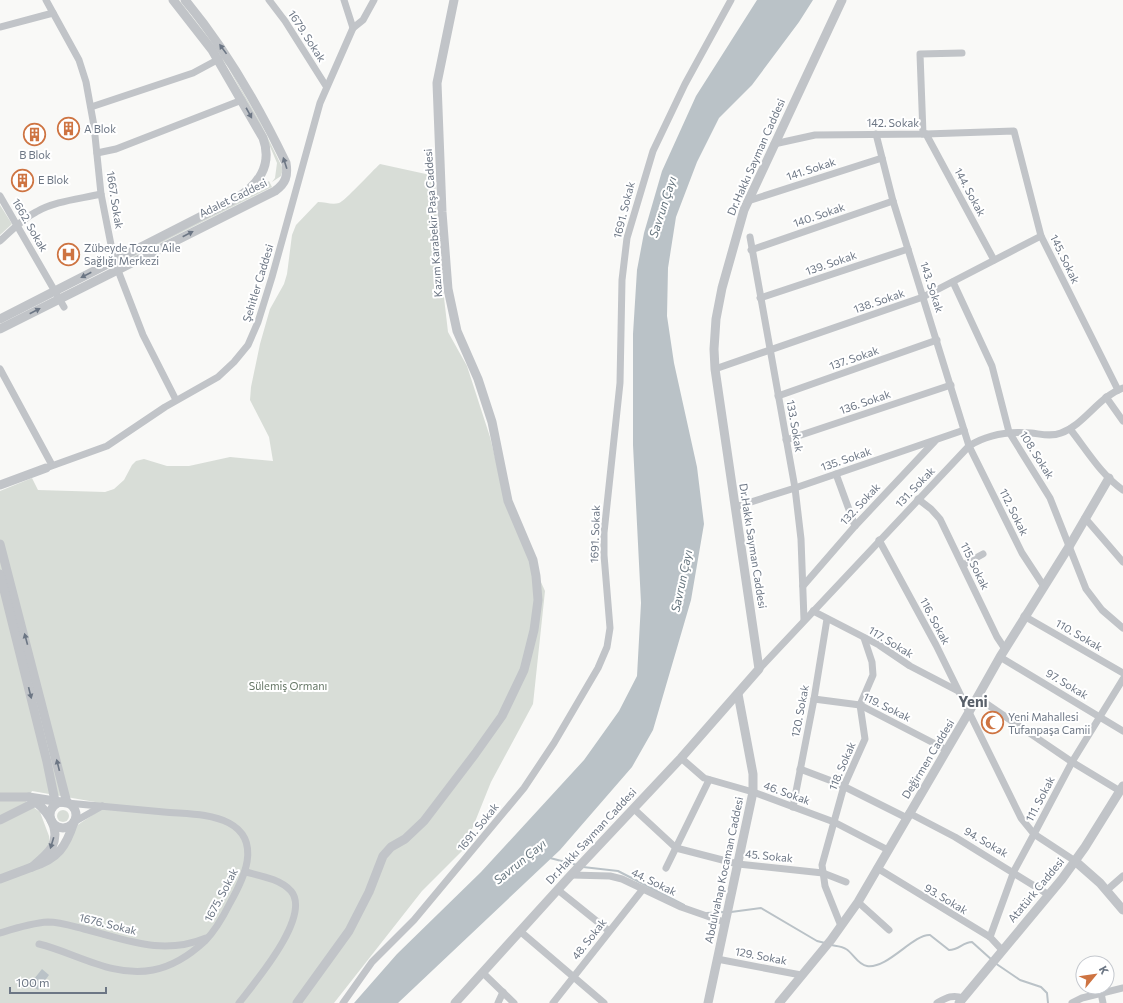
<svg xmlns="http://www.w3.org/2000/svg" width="1123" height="1003" viewBox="0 0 1123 1003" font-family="Commissioner,sans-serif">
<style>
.green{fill:#d8ddd7;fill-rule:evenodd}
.water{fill:#bac2c7}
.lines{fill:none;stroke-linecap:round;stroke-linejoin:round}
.stream{stroke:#bac2c7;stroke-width:2}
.minor{stroke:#c1c4c8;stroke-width:7}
.tertiary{stroke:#c1c4c8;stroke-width:9}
.oneway{fill:#6c7684}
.labels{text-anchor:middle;stroke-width:4;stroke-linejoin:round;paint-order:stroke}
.street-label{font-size:11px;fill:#6c7684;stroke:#fff}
.poi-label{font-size:11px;fill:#6c7684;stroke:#fff;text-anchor:start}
.park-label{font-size:11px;fill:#676;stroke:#fff}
.water-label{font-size:12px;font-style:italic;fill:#67767f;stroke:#fff}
.district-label{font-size:15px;font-weight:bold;fill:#59606a;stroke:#fff}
</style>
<rect width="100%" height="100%" fill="#f9f9f7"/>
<!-- green -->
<g class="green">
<path d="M177,0H179L221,54L259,120L283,169L281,176L272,182L275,178L277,163L266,137L228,67Z"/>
<path d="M380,164L435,176L438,246L448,332L467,366L490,437L508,510L545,591L533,704L491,782L464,849L422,891L334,1003H0V491L32,478L38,490L105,492L114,489L124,480L132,465L136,461L144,459L167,466H189L230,457L273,461L269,437L250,400L251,387L260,344L270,309L284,284L287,274L292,235L296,225L318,202C325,202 332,205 339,203C344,202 372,171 380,164ZM32,791L95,802L94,814L76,826L63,852L50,843L49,836L40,812L26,802Z"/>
<path d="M269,181L272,187L133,257L132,256L222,210Z"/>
<path d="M0,205L12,224L0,235Z"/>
<circle cx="63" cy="816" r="6"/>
</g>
<!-- water -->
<g class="water">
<path d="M757,0H813L799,22L752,85L719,118L697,162L676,217L668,268L667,316L674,363L697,467L704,524L691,600L653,730L632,767L560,850L398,1003H354L397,954L481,872L584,760L619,711L637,676L641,603L633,445V334L637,270L644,233L662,171L696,96Z"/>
<path d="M42,969L49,975L38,990L30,984Z"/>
</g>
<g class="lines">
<!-- stream -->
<g class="stream">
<path d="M550,858L577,865"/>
<path d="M583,867L618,871L684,905"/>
<path d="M731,912L761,908L817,941L825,943"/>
<path d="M707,913L724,912"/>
<path d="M831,945C836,946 842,946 846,949C853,953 858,965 867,966C888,969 913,934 930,935L949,950C959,950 963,942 972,942L992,960"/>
<path d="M995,963L1020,980L1041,987L1047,993L1048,1003"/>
</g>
<!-- minor -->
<g class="minor">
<path d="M46,0L79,60L86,82L94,126L101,194L114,260L143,335L176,400"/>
<path d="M269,0L285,21L326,86"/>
<path d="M0,27L53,13"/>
<path d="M353,28L363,20L374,0"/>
<path d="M91,107L193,73L219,59"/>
<path d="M876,134L893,201L969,446L1022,553L1043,585"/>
<path d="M923,134L920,54L962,53"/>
<path d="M926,134L994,260"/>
<path d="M774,144L815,135L926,134L1014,131L1041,236L1118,390"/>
<path d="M97,153L116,149L242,100"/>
<path d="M0,196L64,307"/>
<path d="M748,201L882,158"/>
<path d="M750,237L795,488L801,539L804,620"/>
<path d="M0,241C11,231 22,219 36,212C55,201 80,199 101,194"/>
<path d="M751,250L893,201"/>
<path d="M953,282L992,366L1009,432L1050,498L1086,589L1102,610L1123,628"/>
<path d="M760,298L908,249"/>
<path d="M0,369L52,465"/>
<path d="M715,369L923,297L1041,236"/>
<path d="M778,396L937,340"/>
<path d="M1106,397L1123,421"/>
<path d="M1070,429C1086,449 1101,475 1123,490"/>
<path d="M786,440L951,385"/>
<path d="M46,468L107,446L165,407L218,377L234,362L248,345L258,322L272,277L320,103L353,28L344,0"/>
<path d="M836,474L855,526"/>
<path d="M918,499L931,509L940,519L997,637L1005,649"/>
<path d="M735,507L795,488L964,430"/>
<path d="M1085,518L1123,562"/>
<path d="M879,540L936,645L1021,818L1034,834L1075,861"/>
<path d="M963,565L983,554"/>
<path d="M803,586L855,526L935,441"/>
<path d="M813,611L879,645L910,666L958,691"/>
<path d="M1024,616L1123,673"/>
<path d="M1000,657L1123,731"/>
<path d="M759,669L969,446C988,434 1008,431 1031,433C1041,434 1051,437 1061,433C1085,424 1098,397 1123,388"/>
<path d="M978,698L1072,762L1120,791"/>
<path d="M814,699L860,705L947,750"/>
<path d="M681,758L704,778L753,792L834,822L888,850"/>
<path d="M800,769L837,783L907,818"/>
<path d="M793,807L814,699L827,619"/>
<path d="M634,809L676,848L738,864L823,873L846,882"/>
<path d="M909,813L955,837L1049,895"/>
<path d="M74,822L102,806"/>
<path d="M666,868L709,780"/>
<path d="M877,868L990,937L1002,950"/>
<path d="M571,875L610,876L622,879L681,907L724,922"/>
<path d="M558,890L609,931"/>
<path d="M1107,890L1123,876"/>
<path d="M858,902L889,930"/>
<path d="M841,926L825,886L822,865L844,786L865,739L860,705L873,675L872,662L864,638"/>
<path d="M521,932L604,1003"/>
<path d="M0,933C16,928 31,923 48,922C60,922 72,926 84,929C127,940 162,956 206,938"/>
<path d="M990,937L1014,871L1034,834L1072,762L1123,679"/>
<path d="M39,944C76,953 113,978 153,970C174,966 190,955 205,941C216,930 223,917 230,903C243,880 263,841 229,823C210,813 185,814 164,812C131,809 99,806 67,803"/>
<path d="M717,959L801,975"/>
<path d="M483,973L514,1003"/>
<path d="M1101,993L1103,1003"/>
<path d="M239,1003C255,982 312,916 291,891C280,879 261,876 246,872"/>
<path d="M343,1003L372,962L414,920L524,788L554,743L598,668L607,647L610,628L604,555V533L620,383L622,280L627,238L653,151L685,84L731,0"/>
<path d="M498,1003L503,992"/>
<path d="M553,1003L643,889"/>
<path d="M937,1003C946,998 952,994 963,998"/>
<path d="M1072,1003L1082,998L1123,988"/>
</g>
<!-- tertiary -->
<g class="tertiary">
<path d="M0,319L235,199C258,186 273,165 263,138L212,50L173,0"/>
<path d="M0,329L275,191C286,183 288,176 286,163C258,105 226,49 185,0"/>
<path d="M0,485L46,468"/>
<path d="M0,544L67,803L29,797C44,807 62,826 52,847C47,855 39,861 32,867C58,859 66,847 74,822"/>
<path d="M0,574L47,762L55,801"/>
<path d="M0,797H29"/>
<circle cx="63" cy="815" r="13"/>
<path d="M0,820L36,802"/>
<path d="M1075,861L1100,883L1123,910"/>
<path d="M0,879L32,867"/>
<path d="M297,1003L349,931L369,892L383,856L391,847L405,839L424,821L475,754L502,716L524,670L534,630L538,600L536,576L533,560L508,501L492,422L478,379L457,331L448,289L442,212L437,83L454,0"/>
<path d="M455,1003L571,875L681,758L759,669L715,369L714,349L716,319L722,288L744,210L842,0"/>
<path d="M708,1003L753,792V774L738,694"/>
<path d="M779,1003L831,940L858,902L969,712L1000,657L1070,545L1109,478"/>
<path d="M959,1003L1062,879L1085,847L1123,786"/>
</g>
</g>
<!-- one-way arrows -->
<defs><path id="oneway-solid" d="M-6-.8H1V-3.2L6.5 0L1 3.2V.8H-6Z"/></defs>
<g class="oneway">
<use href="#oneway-solid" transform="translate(223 49) rotate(-126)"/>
<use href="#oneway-solid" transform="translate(249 113) rotate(61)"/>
<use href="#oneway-solid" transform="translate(285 163) rotate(-108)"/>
<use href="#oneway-solid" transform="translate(188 234) rotate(-27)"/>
<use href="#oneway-solid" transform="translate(86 275) rotate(153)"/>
<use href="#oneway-solid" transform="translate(35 311) rotate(-27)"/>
<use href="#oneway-solid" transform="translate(26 639) rotate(-105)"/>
<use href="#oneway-solid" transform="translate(30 693) rotate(76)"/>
<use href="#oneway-solid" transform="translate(58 765) rotate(-104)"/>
<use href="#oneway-solid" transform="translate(52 843) rotate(107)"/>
</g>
<!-- icons -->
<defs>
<symbol id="building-ring" viewBox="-11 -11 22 22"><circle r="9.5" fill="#fff" stroke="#ce7442" stroke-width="1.5"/><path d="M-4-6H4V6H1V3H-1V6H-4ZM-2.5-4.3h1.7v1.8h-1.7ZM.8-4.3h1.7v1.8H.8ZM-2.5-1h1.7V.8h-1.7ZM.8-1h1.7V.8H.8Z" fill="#ce7442"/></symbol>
<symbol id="hospital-ring" viewBox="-11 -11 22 22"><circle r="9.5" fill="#fff" stroke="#ce7442" stroke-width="1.5"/><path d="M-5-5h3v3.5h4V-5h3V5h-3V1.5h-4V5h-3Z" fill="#ce7442"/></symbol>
<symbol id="mosque-ring" viewBox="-11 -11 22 22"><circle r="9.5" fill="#fff" stroke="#ce7442" stroke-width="1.5"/><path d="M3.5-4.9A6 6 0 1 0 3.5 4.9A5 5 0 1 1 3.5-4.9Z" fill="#ce7442"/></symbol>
</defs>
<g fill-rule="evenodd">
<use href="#building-ring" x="56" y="116" width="25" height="25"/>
<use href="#building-ring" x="22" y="122" width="25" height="25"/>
<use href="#building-ring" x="10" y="168" width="25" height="25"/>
<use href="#hospital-ring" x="56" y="242" width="25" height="25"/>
<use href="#mosque-ring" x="980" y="710" width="25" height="25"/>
</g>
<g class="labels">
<!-- street labels -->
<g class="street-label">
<text transform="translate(307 36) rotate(57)" y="4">1679. Sokak</text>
<text x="893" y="127">142. Sokak</text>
<text transform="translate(756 157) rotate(-66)" y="4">Dr.Hakkı Sayman Caddesi</text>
<text transform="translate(811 169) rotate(-18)" y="4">141. Sokak</text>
<text transform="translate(970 192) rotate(62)" y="4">144. Sokak</text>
<text transform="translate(233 198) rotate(-26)" y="4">Adalet Caddesi</text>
<text transform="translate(115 200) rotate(81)" y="4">1667. Sokak</text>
<text transform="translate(624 210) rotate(-76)" y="4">1691. Sokak</text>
<text transform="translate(819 215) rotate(-19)" y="4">140. Sokak</text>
<text transform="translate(433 223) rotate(-94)" y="4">Kazım Karabekir Paşa Caddesi</text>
<text transform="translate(30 225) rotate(60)" y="4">1662. Sokak</text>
<text transform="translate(1065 259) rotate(64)" y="4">145. Sokak</text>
<text transform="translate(831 263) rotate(-19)" y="4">139. Sokak</text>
<text transform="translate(258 283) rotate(-73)" y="4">Şehitler Caddesi</text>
<text transform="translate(932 287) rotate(72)" y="4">143. Sokak</text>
<text transform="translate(879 301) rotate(-19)" y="4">138. Sokak</text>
<text transform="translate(854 358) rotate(-19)" y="4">137. Sokak</text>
<text transform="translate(865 402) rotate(-19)" y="4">136. Sokak</text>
<text transform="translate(795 426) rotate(80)" y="4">133. Sokak</text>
<text transform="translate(1037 455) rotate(58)" y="4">108. Sokak</text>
<text transform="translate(846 459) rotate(-19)" y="4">135. Sokak</text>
<text transform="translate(915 487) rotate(-46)" y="4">131. Sokak</text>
<text transform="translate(860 504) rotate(-47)" y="4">132. Sokak</text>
<text transform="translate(1014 512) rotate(64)" y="4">112. Sokak</text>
<text transform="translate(595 534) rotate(-88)" y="4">1691. Sokak</text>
<text transform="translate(753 546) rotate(81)" y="4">Dr.Hakkı Sayman Caddesi</text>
<text transform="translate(975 566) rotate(64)" y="4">115. Sokak</text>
<text transform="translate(935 621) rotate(62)" y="4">116. Sokak</text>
<text transform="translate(1079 635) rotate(30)" y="4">110. Sokak</text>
<text transform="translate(891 642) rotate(31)" y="4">117. Sokak</text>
<text transform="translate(1067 684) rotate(31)" y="4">97. Sokak</text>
<text transform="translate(887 707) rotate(26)" y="4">119. Sokak</text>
<text transform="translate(800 711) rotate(-79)" y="4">120. Sokak</text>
<text transform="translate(928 759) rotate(-59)" y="4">Değirmen Caddesi</text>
<text transform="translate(842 766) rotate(-67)" y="4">118. Sokak</text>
<text transform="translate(787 793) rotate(20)" y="4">46. Sokak</text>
<text transform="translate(1040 799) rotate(-62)" y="4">111. Sokak</text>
<text transform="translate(478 827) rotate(-51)" y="4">1691. Sokak</text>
<text transform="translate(591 836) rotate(-47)" y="4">Dr.Hakkı Sayman Caddesi</text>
<text transform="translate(986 842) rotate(30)" y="4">94. Sokak</text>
<text transform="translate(769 856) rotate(6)" y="4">45. Sokak</text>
<text transform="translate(724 870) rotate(-78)" y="4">Abdulvahap Kocaman Caddesi</text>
<text transform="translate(654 882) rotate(26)" y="4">44. Sokak</text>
<text transform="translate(1036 890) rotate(-50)" y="4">Atatürk Caddesi</text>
<text transform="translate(221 895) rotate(-62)" y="4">1675. Sokak</text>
<text transform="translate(946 899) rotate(31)" y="4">93. Sokak</text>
<text transform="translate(108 924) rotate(14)" y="4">1676. Sokak</text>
<text transform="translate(589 939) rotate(-52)" y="4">48. Sokak</text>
<text transform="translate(761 956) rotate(11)" y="4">129. Sokak</text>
</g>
<!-- poi labels -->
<g class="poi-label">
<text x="84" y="133">A Blok</text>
<text x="35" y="159" text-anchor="middle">B Blok</text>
<text x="38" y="184">E Blok</text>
<text x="84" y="252">Zübeyde Tozcu Aile<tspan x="84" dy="13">Sağlığı Merkezi</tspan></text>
<text x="1008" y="721">Yeni Mahallesi<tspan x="1008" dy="13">Tufanpaşa Camii</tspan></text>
</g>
<!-- park labels -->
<g class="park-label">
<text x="288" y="690">Sülemiş Ormanı</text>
</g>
<!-- water labels -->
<g class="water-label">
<text transform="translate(663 207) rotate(-72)" y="4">Savrun Çayı</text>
<text transform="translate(682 581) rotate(-78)" y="4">Savrun Çayı</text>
<text transform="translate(520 862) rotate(-39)" y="4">Savrun Çayı</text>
</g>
<!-- district labels -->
<g class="district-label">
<text x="973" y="707">Yeni</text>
</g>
</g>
<!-- north arrow -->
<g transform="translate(1095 975) rotate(61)"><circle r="19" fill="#ffffff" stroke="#c4c8ce"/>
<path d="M0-3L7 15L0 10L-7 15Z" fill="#ce7442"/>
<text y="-6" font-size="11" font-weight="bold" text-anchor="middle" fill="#6c7684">K</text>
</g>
<!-- scale -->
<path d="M10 987v6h96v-6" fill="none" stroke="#6c7684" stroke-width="2"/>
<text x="16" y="987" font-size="12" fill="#6c7684" stroke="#ffffff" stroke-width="3" paint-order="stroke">100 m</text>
</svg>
